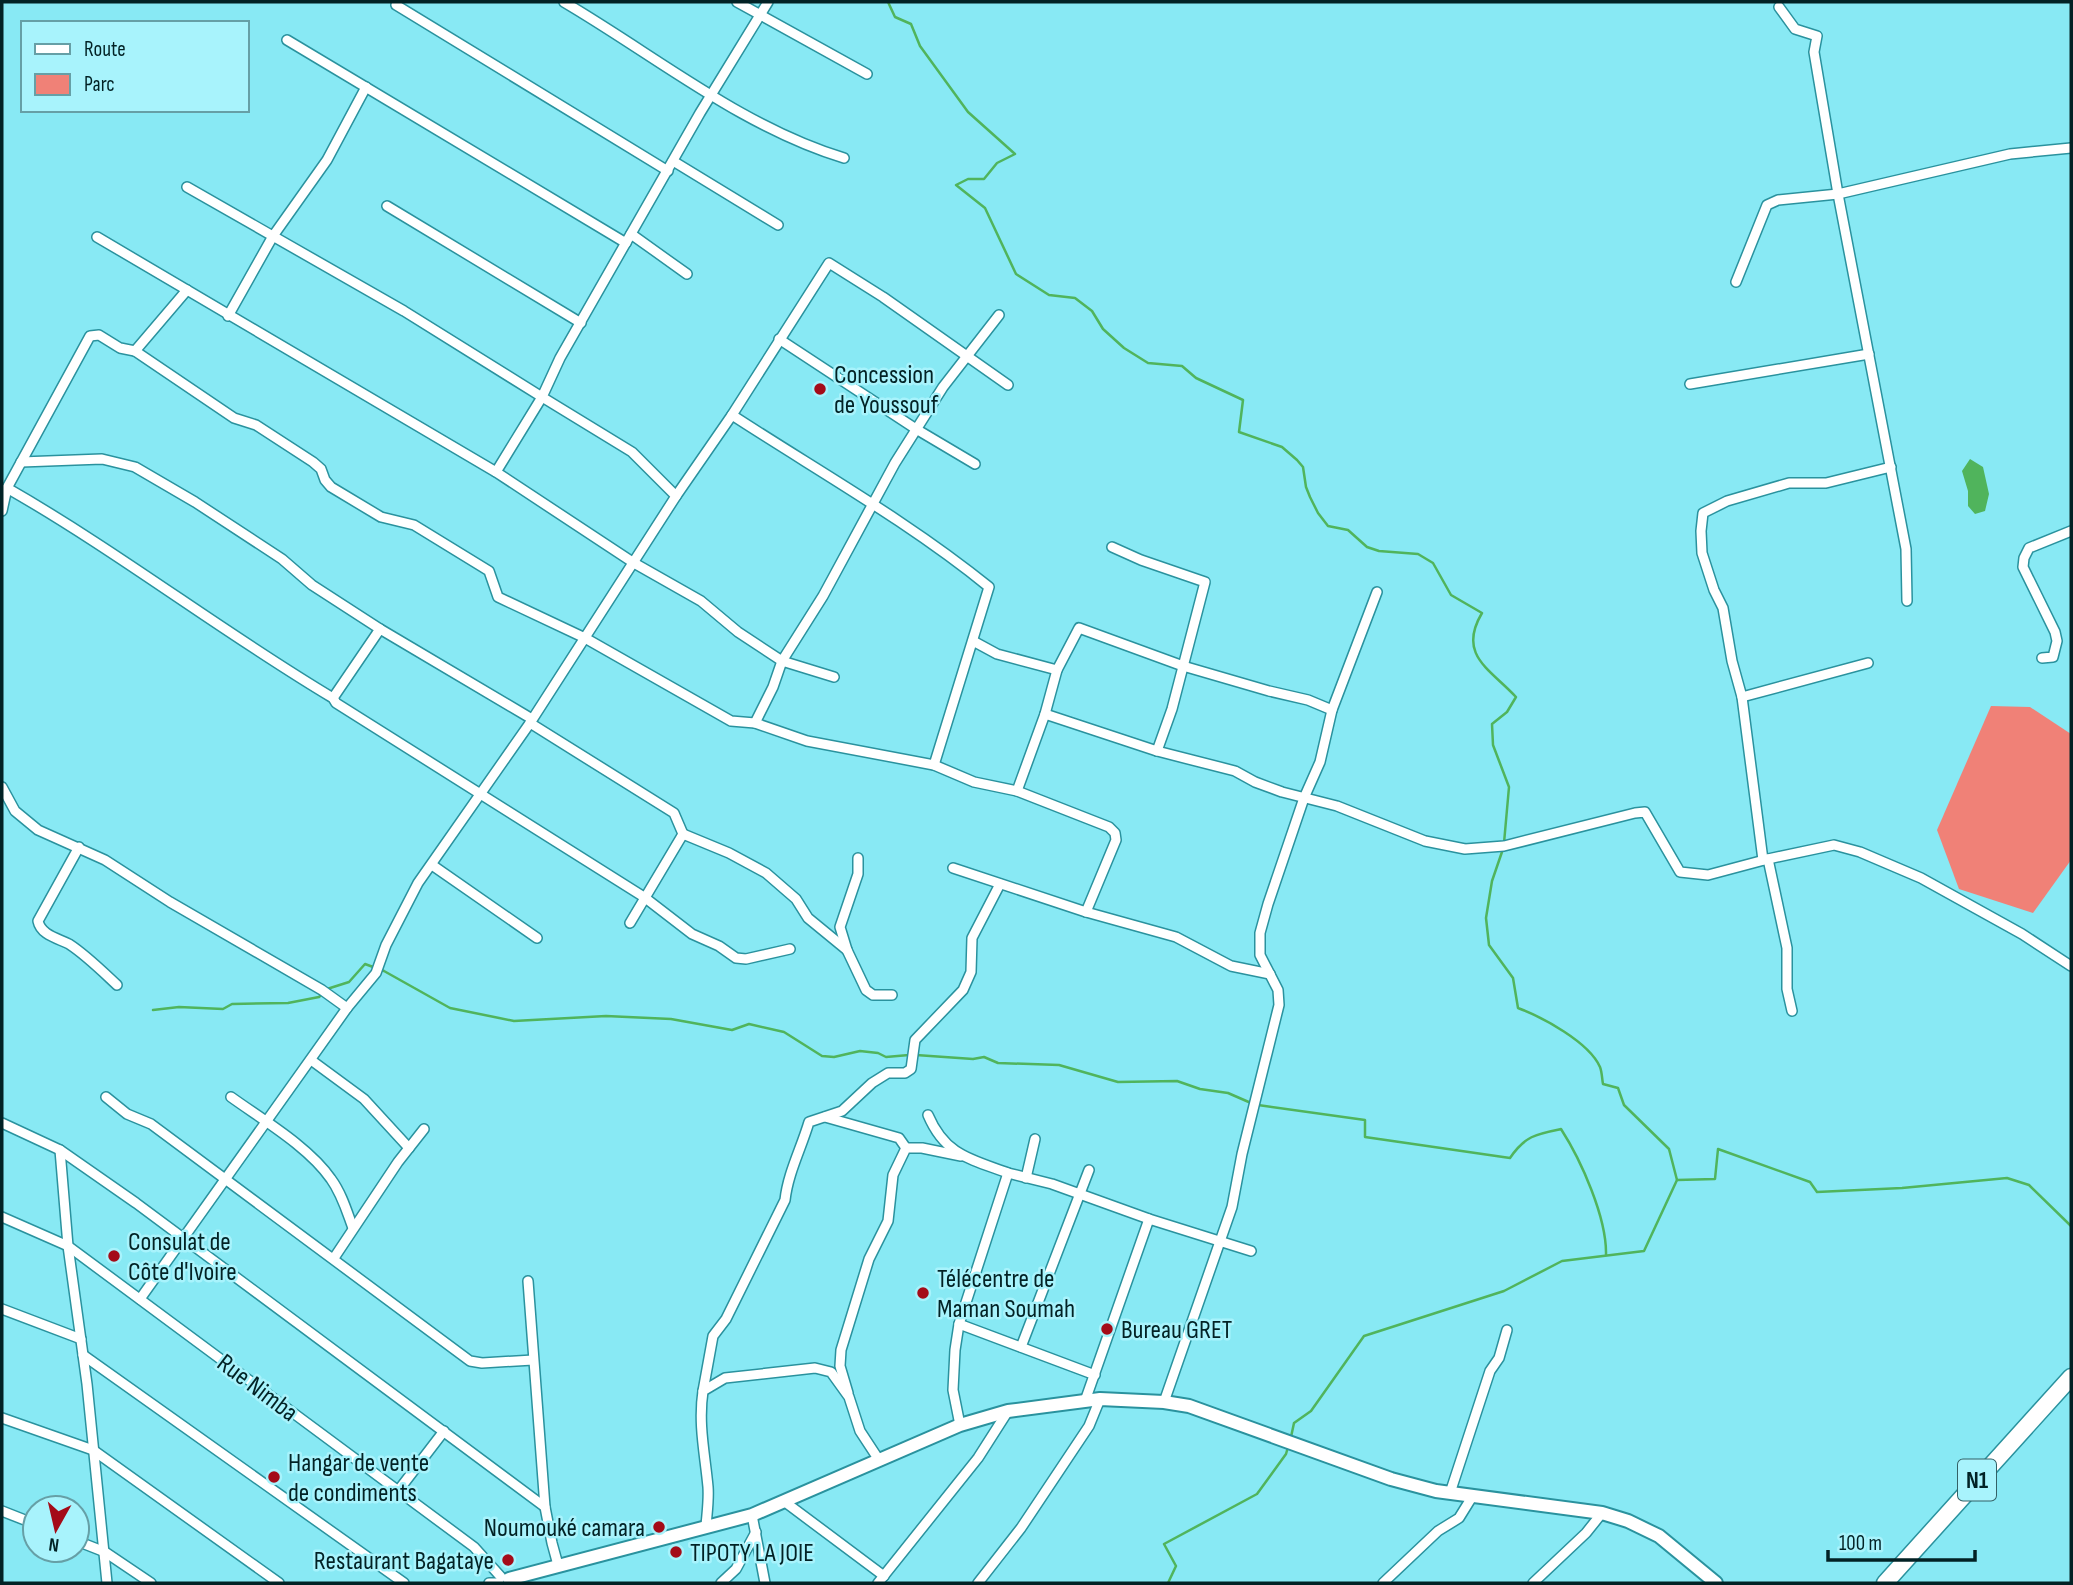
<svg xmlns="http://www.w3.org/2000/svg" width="2073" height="1585" viewBox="0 0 2073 1585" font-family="'Sofia Sans Condensed',sans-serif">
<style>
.green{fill:#f08177}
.water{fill:#50b45c}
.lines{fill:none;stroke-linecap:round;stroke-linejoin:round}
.stream{stroke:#50b45c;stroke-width:2.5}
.street-casing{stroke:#2a929e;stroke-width:12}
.secondary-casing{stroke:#2a929e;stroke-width:16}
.highway-casing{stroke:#2a929e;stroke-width:19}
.street{stroke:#fff;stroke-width:9}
.secondary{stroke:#fff;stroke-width:12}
.highway{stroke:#fff;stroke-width:16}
.poi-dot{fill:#a40b18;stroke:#a8f3fc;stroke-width:2.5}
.labels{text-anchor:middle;stroke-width:5;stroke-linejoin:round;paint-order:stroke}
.shield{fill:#a8f3fc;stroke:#346166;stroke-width:2}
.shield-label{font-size:24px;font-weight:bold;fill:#022225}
.poi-label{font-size:26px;fill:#022225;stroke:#a8f3fc;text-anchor:start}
.street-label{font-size:26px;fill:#022225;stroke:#a8f3fc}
</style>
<rect width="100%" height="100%" fill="#88e9f4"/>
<!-- green -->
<path class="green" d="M1991,706L2030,707L2071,734V860L2033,913L1959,889L1937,830Z"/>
<!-- water -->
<path class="water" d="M1970,459L1983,467L1989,494L1985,511L1975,514L1968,506V491L1962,471Z"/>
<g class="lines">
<!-- stream -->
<g class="stream">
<path d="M888,2L895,17L911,24L920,46L968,112L1015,154L997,163L984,179H968L956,185L985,208L1016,274L1049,295L1075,298L1092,311L1103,329L1124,348L1148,363L1182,366L1196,378L1243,400L1239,432L1282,447L1297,460L1303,467L1306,487L1310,497L1318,513L1328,526L1348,530L1367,547L1379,551L1418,554L1433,563L1451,595L1482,613C1457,655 1490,669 1516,697L1507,712L1492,724L1493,745L1509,787L1504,843"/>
<path d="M1503,849L1492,881L1486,918L1489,945L1513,978L1518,1008C1542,1017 1589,1042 1600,1067C1602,1072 1602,1079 1603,1084L1618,1088L1624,1105L1669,1149L1677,1180"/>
<path d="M327,989L349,982L365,964L384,971L450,1008L514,1021L606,1016L671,1019L732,1030L749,1024L784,1032L822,1056L834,1057L860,1051L878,1053L886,1057L909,1055"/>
<path d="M153,1010L179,1007L223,1009L232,1004L288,1003L319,997L322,994"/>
<path d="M916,1055L973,1059L984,1057L998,1063L1059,1065L1118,1082L1177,1081L1200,1089L1228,1093L1251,1103"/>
<path d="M1258,1105L1365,1120V1137L1510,1158C1525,1136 1536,1134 1561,1129C1581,1160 1607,1218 1606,1255"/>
<path d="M1291,1437L1294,1423L1311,1411L1364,1336L1504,1291L1562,1261L1644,1251L1677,1180L1715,1179L1718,1149L1810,1182L1817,1192L1902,1188L2007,1178L2029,1185L2071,1226"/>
<path d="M1168,1583L1176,1566L1164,1544L1257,1494L1286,1454L1288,1447"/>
</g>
<defs>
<g id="street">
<path d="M564,2C656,56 742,127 844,158"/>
<path d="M737,2L867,74"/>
<path d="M396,5L668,171"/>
<path d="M1779,7L1795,29L1817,36L1814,52L1838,194L1906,549L1907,601"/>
<path d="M287,40L626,243"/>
<path d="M673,161L778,225"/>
<path d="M187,187L404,311L542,397L496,472"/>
<path d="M387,206L581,323"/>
<path d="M631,234L687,274"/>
<path d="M97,237L496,472L634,563L701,601L738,632L782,661L834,677"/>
<path d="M1736,282L1767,205L1778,200L1838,194L2010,154L2071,148"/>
<path d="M999,315L943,387L895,463L823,596L782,661L773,687L755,723L807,741L934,765L974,782L1017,791L1045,714L1057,670L1079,628L1183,666L1269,691L1308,700L1332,710"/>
<path d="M228,316L273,236L327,160L366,87"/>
<path d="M779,339L916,429L975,464"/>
<path d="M135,351L234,418L256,425L313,462L321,469L325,480L331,487L381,517L414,525L489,571L498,597L585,638L731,721L755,723"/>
<path d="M1690,384L1869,354"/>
<path d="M732,415L829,263L883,297L1008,385"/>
<path d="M21,462L102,459L135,467L195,502L282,559L312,585L380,629"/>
<path d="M7,488C119,552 222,632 333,698L336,703L644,897L692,934L719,946L736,958L746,959L790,949"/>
<path d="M676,496L732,415C818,471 909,522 989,587L934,765"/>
<path d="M2,511L7,488L90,336L99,335L120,348L135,351L187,290"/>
<path d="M1112,547L1141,560L1205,582L1172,709L1157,751"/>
<path d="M973,641L997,654L1057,670"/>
<path d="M2042,658L2053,657L2057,641L2055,632L2023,567L2024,558L2029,548L2071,531"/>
<path d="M1742,697L1868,663"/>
<path d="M333,698L380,629L532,719"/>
<path d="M1045,714L1157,751L1235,771L1255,782L1282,792L1337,806L1425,841L1465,849L1504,846L1635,813L1645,812L1680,872L1708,875L1768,859L1834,845L1860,852L1921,878L2022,934L2071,966"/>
<path d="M530,723L674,813L683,834L630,923"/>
<path d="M2,787L15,811L38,830L105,860L170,902L322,990L347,1008"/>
<path d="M1017,791L1109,827L1115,833L1116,840L1086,912"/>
<path d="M683,834L729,853L766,873L796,899L808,918L847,950"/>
<path d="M79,847L38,921C41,935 57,938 69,944C86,955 102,971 117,985"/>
<path d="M858,858V874L840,927L847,950L866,990L873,995H892"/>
<path d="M1768,859L1787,948V989L1792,1011"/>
<path d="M1763,860L1742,697L1732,661L1723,608L1714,590L1702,553L1701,531L1703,513L1727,501L1789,483H1826L1891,467"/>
<path d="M432,865L537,938"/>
<path d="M953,868L1086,912L1176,937L1231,966L1270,974"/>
<path d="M311,1060L364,1099L409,1148"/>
<path d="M106,1097L127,1114L151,1124L470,1361L482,1363L533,1360"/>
<path d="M231,1097C263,1120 309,1147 331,1179C342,1194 347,1212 353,1228"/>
<path d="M928,1115C945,1155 970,1159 1008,1173"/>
<path d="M825,1117L899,1138L906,1148"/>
<path d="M2,1123L60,1150L136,1203L545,1507"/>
<path d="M60,1150L68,1246L87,1384L107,1583"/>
<path d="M1026,1178L1035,1139"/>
<path d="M2,1217L68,1246L474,1547L501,1577"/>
<path d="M334,1258L398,1162L424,1129"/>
<path d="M528,1281L545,1507L552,1543L558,1565"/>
<path d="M140,1299L347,1008L376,973L386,945L418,883L530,723L676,496L632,452L542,397L560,358L700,113L768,2"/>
<path d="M2,1309L81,1339"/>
<path d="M959,1324L1095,1375"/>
<path d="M1021,1347L1089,1170"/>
<path d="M83,1355L404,1583"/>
<path d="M703,1391L713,1336L726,1319L785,1200C788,1173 801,1149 809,1122L842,1111L872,1083L888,1073H905L911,1069L915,1040L963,990L971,972L972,938L1000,884"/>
<path d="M848,1393L840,1366L841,1350L869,1259L888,1221L893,1175L906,1148H922L961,1156"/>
<path d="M1085,1401L1149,1219"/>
<path d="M1164,1402L1232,1207L1242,1154L1279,1005L1278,990L1260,955V933L1268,904L1304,798L1320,762L1332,710L1377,592"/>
<path d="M2,1418L93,1450L279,1583"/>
<path d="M960,1425L953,1390L955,1350L959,1324L1008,1173L1052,1184L1149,1219L1251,1251"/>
<path d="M398,1491L444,1431"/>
<path d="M1450,1493L1490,1371L1499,1358L1507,1330"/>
<path d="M785,1502L884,1576"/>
<path d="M2,1511L35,1524"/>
<path d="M752,1515L765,1583"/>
<path d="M706,1526C707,1513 709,1500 708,1487C705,1454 698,1424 703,1391L725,1378L815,1368L831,1372L849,1397L860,1431L879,1460"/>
<path d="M77,1541L105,1552L151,1583"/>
<path d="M489,1583H499"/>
<path d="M721,1583L736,1569L756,1532"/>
<path d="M878,1583L978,1458L1008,1411"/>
<path d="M978,1583L1021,1528L1089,1426L1100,1399"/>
<path d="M1383,1583L1438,1531L1459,1518L1472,1497"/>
<path d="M1533,1583L1586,1533L1602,1513"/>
</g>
<path id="secondary" d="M509,1579L752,1515L960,1425L1008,1411L1100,1399L1164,1402L1189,1406L1391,1479L1436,1491L1602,1513L1628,1521L1659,1536L1716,1583"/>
<path id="highway" d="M1885,1583L2071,1377"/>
</defs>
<!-- street casing -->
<use href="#street" class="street-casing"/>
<!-- secondary casing -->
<use href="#secondary" class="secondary-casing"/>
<!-- highway casing -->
<use href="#highway" class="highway-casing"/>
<!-- street -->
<use href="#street" class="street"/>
<!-- secondary -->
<use href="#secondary" class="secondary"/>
<!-- highway -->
<use href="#highway" class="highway"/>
</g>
<!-- markers -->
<g class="poi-dot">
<circle cx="820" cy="389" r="7"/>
<circle cx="114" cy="1256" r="7"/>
<circle cx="923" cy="1293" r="7"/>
<circle cx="1107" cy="1329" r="7"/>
<circle cx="274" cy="1477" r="7"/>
<circle cx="659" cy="1527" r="7"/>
<circle cx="676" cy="1552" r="7"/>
<circle cx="508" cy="1560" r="7"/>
</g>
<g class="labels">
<!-- shield labels -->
<rect class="shield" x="1958" y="1459.5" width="38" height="41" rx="5"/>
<g class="shield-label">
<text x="1977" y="1488">N1</text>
</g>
<!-- poi labels -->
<g class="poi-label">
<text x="834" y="383">Concession<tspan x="834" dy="30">de Youssouf</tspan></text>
<text x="128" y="1250">Consulat de<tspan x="128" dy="30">Côte d'Ivoire</tspan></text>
<text x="937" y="1287">Télécentre de<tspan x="937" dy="30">Maman Soumah</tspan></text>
<text x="1121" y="1338">Bureau GRET</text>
<text x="288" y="1471">Hangar de vente<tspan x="288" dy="30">de condiments</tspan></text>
<text x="645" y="1536" text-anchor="end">Noumouké camara</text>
<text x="690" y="1561">TIPOTY LA JOIE</text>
<text x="494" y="1569" text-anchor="end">Restaurant Bagataye</text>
</g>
<!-- street labels -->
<g class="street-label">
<text transform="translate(258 1387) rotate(37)" y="9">Rue Nimba</text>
</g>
</g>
<!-- border -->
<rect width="2073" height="1585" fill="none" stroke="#022225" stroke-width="7"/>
<!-- legend -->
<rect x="21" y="21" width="228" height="91" fill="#a8f3fc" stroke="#669fa6" stroke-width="2"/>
<rect x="35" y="44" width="35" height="10" fill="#ffffff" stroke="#669fa6" stroke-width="2"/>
<text x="84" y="56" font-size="21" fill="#022225">Route</text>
<rect x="35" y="74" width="35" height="21" fill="#f08177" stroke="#669fa6" stroke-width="2"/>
<text x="84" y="91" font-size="21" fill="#022225">Parc</text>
<!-- north arrow -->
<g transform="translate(56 1529) rotate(188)"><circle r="33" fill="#a8f3fc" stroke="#669fa6" stroke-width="2"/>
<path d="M0-5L12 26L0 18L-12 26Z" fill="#a40b18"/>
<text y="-10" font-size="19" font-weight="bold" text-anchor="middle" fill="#022225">N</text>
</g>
<!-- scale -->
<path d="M1828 1550v10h147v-10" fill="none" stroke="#022225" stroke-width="3.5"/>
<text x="1839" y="1550" font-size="21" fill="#022225" stroke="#a8f3fc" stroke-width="5" paint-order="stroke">100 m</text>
</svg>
